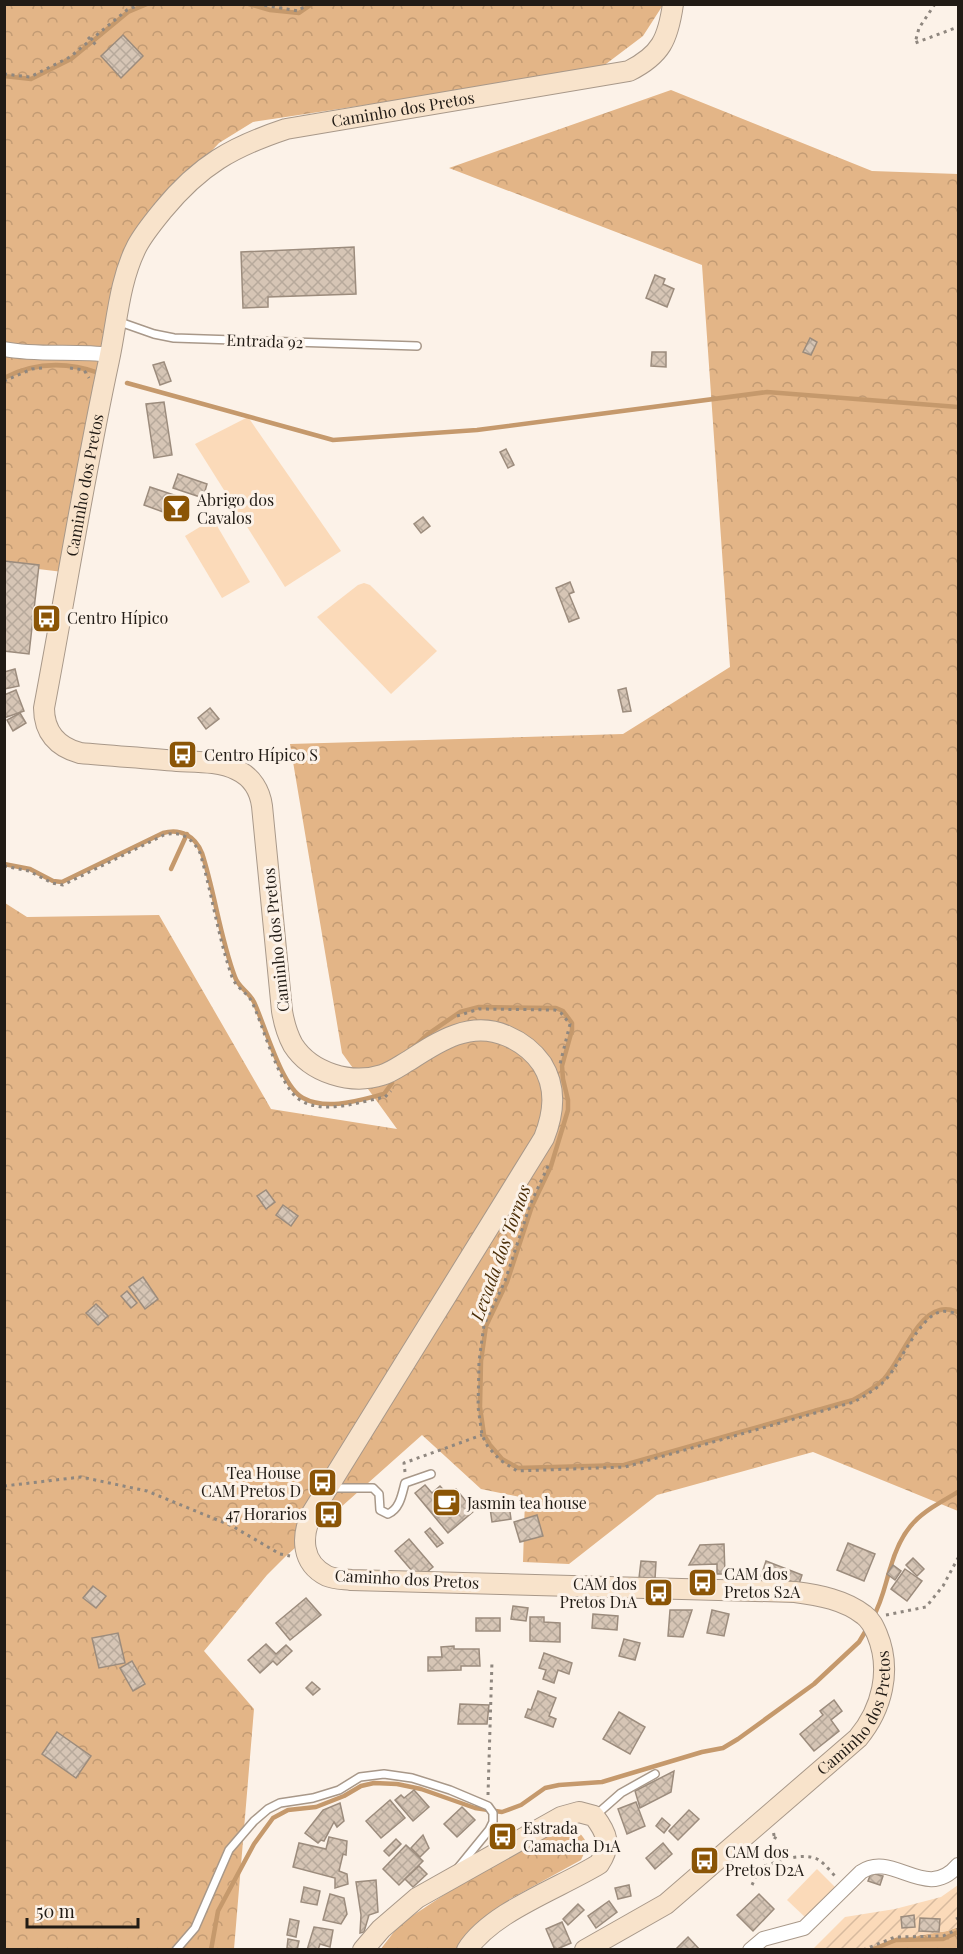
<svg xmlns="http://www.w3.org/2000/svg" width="963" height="1954" viewBox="0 0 963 1954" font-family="'Playfair Display',serif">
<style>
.grass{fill:#fbdab9}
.forest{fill:url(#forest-crowns)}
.garden{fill:url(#garden-furrows)}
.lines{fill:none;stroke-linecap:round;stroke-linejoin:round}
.stream{stroke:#c5996c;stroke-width:4.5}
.building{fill:url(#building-cross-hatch);stroke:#9c8c7d;stroke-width:1.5}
.service-casing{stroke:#a89889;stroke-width:10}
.minor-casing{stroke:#a89889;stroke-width:16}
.secondary-casing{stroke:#a89889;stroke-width:22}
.path{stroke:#8f877f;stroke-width:3;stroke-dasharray:3 4.5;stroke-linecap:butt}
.service{stroke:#fff;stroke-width:7}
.minor{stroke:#fff;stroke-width:14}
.secondary{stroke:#f8e3cb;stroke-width:20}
.path-bridge{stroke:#8f877f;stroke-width:3;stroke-dasharray:3 4.5;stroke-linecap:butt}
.labels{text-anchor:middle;stroke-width:6;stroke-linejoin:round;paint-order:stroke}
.street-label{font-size:16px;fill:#211b15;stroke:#fcf2e8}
.poi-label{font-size:16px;fill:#211b15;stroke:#fcf2e8;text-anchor:start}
.water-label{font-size:18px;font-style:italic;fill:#4b2e08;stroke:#fcf2e8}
</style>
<defs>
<pattern id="forest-crowns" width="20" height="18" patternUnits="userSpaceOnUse" patternTransform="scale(1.5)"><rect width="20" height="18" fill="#e3b587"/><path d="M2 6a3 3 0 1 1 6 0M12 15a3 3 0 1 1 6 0" fill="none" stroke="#c29b74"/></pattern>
<pattern id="garden-furrows" width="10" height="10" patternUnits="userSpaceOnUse" patternTransform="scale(1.5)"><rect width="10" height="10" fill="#fbdab9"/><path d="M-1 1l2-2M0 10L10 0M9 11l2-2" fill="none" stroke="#d7ba9e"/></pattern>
<pattern id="building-cross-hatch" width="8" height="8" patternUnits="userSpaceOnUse" patternTransform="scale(1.5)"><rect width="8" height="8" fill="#d6c5b5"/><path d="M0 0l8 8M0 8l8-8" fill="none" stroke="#b7a99b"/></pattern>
</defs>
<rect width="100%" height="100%" fill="#fcf2e8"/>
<!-- grass -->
<g class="grass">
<path d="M248,417L341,551L285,587L195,444Z"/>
<path d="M213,519L250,582L222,598L185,536Z"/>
<path d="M364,583L370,585L437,651L391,694L317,617L358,585Z"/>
<path d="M817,1869L836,1888L806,1918L787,1900Z"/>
</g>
<!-- forest -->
<g class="forest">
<path d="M5,5H663L643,36L598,70L253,122L219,143L148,219L63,572L5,565Z"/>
<path d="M671,90L872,171L958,174V1511L813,1452L657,1495L569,1564L523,1562L525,1498L481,1489L422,1435L286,1556L267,1575L204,1651L254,1709L234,1949L5,1950V903L27,917L159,915L271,1109L397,1129L342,1053L290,744L623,734L730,667L702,265L449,168Z"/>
<path d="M555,1827C574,1829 579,1828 588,1845L581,1860L510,1899L476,1929L462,1949L380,1950L400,1924L477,1873Z"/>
<path d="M958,1927V1949L878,1950L895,1939L947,1931Z"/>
</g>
<!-- garden -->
<path class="garden" d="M958,1885V1927L947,1931L895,1939L878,1949L812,1950L845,1917L895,1909L941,1897Z"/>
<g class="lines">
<!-- stream -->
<g class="stream">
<path d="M249,4L270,10L299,13L312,4"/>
<path d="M4,76L31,79L71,59L128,12L147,4"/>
<path d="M4,378C35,362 68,362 99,373"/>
<path d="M127,383L333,440L477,430L767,392L958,407"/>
<path d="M4,864L30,869L53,881L62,882L163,833C181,828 195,836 202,853C215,893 220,937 235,977C238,987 249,992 254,1002C265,1025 281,1086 303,1098C327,1111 360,1100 384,1094L392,1083"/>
<path d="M171,869L187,834"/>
<path d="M411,1050L428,1034L460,1012L479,1007L556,1008L563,1011L572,1023V1030L562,1066L563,1079L568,1100V1110L551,1166L532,1206L507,1282L486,1326L481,1361L480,1407L484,1435L490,1445L502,1459L518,1468L624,1465L853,1400C864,1394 875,1388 884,1379C900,1362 916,1315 940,1310C946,1308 952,1310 958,1312"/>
<path d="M873,1617C882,1602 885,1585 890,1569C903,1523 920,1514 958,1492"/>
<path d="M211,1950L218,1911L254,1844L273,1818L288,1810L316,1807L344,1796L361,1786L374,1783L397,1784L421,1789L475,1808L502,1812L521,1805L545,1788L559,1785L602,1782L702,1752L723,1748L738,1739L814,1684L859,1642L868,1627"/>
<path d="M871,1950L896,1940L943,1939L958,1932"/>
</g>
</g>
<!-- building -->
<g class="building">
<path d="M123,35L143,56L121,78L101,56Z"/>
<path d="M354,247L356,294L268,297V307L243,308L241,252Z"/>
<path d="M655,275L665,279L663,284L674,289L667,307L646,298Z"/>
<path d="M810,338L817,342L811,355L803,352Z"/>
<path d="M652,352H666V367L651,366Z"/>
<path d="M164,362L171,381L160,385L153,365Z"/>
<path d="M164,402L172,455L154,458L146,404Z"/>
<path d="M506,449L514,465L508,468L500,452Z"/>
<path d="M178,474L207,484L203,498L173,488Z"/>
<path d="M150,487L183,498L177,517L144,505Z"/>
<path d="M423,517L430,526L421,533L414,524Z"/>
<path d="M4,561L39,565L29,654L4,651Z"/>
<path d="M570,582L574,592L569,594L579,618L569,622L556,588Z"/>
<path d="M15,669L19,686L4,689V672Z"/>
<path d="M626,688L631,711L623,712L618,690Z"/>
<path d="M16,690L24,711L4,718V695Z"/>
<path d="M210,708L219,719L206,729L198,718Z"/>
<path d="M20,713L26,723L13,731L7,720Z"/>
<path d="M266,1190L275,1202L266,1209L257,1196Z"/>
<path d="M283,1205L298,1216L291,1226L276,1215Z"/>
<path d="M143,1277L158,1299L145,1309L129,1287Z"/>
<path d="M127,1291L137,1303L131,1308L121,1296Z"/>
<path d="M96,1304L108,1316L98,1325L86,1313Z"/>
<path d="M425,1485L432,1493L440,1486L449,1496L456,1489L474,1511L448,1533L415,1493Z"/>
<path d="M509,1505L511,1519L492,1522L490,1508Z"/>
<path d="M537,1515L543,1536L520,1542L514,1522Z"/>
<path d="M430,1528L443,1543L437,1547L425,1532Z"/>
<path d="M409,1539L433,1567L419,1579L395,1551Z"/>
<path d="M848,1543L875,1554L864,1581L837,1570Z"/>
<path d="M724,1544L725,1574H717V1564L689,1565L700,1545Z"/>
<path d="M913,1558L924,1569L917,1576L906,1565Z"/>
<path d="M641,1561L656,1562L655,1579L639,1578Z"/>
<path d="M766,1561L802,1575L799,1584L790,1581L788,1586L761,1576Z"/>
<path d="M893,1565L901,1571L895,1580L887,1574Z"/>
<path d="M905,1569L922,1581L907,1601L891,1589Z"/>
<path d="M93,1586L106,1596L96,1608L83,1598Z"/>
<path d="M306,1598L321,1615L290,1640L276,1623Z"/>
<path d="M513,1606L528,1608L526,1621L511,1619Z"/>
<path d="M670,1610H692L683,1637L668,1636Z"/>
<path d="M712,1610L729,1614L724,1636L707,1633Z"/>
<path d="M593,1614L618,1616L617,1630L592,1628Z"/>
<path d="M530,1617H544V1622L560,1623V1642L530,1641Z"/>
<rect x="476" y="1618" width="24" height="13"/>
<path d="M118,1633L125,1663L99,1668L92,1638Z"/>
<path d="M624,1639L640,1643L635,1660L619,1656Z"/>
<path d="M266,1644L276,1654L286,1645L292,1651L277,1665L273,1661L260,1673L248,1660Z"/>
<path d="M454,1646V1649H479L480,1666H461V1670L428,1671V1657H442L441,1647Z"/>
<path d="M544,1653L572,1663L569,1674L558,1670L554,1683L543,1679L546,1670L539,1668Z"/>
<path d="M132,1661L145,1684L133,1691L120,1668Z"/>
<path d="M312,1682L320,1689L313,1695L306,1688Z"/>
<path d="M538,1691L556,1698L549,1716L556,1719L553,1727L525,1717L528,1709L531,1710Z"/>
<path d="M834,1700L842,1711L831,1720L839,1731L814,1751L800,1734L823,1715L820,1711Z"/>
<path d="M460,1704L489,1705L487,1724H458Z"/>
<path d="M619,1712L645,1727L630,1754L603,1739Z"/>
<path d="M57,1732L91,1756L76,1778L42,1754Z"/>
<path d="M674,1771L671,1792L640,1808L635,1791Z"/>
<path d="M414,1790L429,1807L413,1821L395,1800L401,1795L404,1798Z"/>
<path d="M390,1800L405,1818L381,1838L366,1821Z"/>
<path d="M636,1802L645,1826L627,1834L618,1809Z"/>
<path d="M340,1803L344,1821L337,1827L334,1822L324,1841L321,1840L318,1843L305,1833L323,1810Z"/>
<path d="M462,1807L475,1820L457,1837L444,1824Z"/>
<path d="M689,1810L699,1819L678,1840L669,1831Z"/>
<path d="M662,1818L670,1825L664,1833L656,1826Z"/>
<path d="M423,1835L429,1848L420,1857L411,1848Z"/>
<path d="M329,1837L347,1841L346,1855L343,1854L339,1871L347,1874L348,1884L335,1888V1878L293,1867L299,1843L326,1849Z"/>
<path d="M396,1839L401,1844L389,1856L384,1851Z"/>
<path d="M663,1843L672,1854L655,1869L646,1858Z"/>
<path d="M406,1845L423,1861L399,1885L383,1869Z"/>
<path d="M419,1866L427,1874L413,1887L405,1879Z"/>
<path d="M871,1873L883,1876L880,1885L868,1881Z"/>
<path d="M376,1880L378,1912L369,1915L364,1932L360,1933L361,1915L356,1882Z"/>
<path d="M629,1885L631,1896L618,1899L615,1888Z"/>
<path d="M304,1887L320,1891L317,1905L301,1902Z"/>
<path d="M330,1894L344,1898L347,1914L341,1924L323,1920Z"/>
<path d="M759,1894L774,1909L753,1931L737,1915Z"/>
<path d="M609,1901L617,1912L596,1928L588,1916Z"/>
<path d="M578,1904L584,1910L568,1925L563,1919Z"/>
<path d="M914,1915L915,1927L902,1928L901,1917Z"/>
<path d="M920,1918L940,1919L939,1932L919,1931Z"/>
<path d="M290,1919L299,1921L296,1937L287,1935Z"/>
<path d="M562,1922L571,1943L555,1950L546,1929Z"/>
<path d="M314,1927L333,1930L330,1947L320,1944L318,1950H307Z"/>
<path d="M688,1937L700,1950H675Z"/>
<path d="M288,1939L299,1941L297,1950L287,1948Z"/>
</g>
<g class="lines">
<defs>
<g id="service">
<path d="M117,321L154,334L174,338L417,346"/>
<path d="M330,1488H373L379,1494L380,1510L388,1514C400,1509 402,1494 405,1483L431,1474"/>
<path d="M596,1815L621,1793L655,1774"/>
<path d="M176,1950L195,1928L229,1850L254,1821L268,1809L280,1803L313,1798L339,1790L360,1777L384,1774L412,1778L450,1790L488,1806L493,1813V1822L489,1830L458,1868"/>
</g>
<g id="minor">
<path d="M4,349C39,356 75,350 110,355"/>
<path d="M750,1950L763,1939L804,1928L861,1872C893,1850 926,1903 958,1865"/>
</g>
<g id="secondary">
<path d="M363,1950L381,1929L417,1898L561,1817L579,1812L594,1816C607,1833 612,1845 599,1864C560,1888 491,1912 467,1950"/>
<path id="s1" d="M585,1950L666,1904L858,1738C882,1709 892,1670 877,1634C874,1627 871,1620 864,1615C845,1600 819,1595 795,1592L351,1580C343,1579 334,1579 327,1576C301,1563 301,1536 312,1513L544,1138C554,1113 557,1088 542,1064C533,1051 521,1042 507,1036C471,1020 439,1041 410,1060C401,1065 392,1072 382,1075C351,1085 311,1073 293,1045C287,1034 284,1023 282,1011L262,806C260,791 252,777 237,770C220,761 196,762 177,761C145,758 112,756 80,753C57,747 44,732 44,708C66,592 84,476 109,360C117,323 119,281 137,246C144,233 154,221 163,210C200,165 232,147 286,129L629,71C661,55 668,39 673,4"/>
</g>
</defs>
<!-- service casing -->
<use href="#service" class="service-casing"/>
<!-- minor casing -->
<use href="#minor" class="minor-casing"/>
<!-- secondary casing -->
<use href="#secondary" class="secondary-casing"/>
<!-- path -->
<g class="path">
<path d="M257,4L298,11L308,4"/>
<path d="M935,4L919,28L915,43L958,27"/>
<path d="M4,74L30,77L70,57L127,10L141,4"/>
<path d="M70,368L84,370L89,378"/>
<path d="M4,381L32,369L42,368"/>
<path d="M4,866L29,871L52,883L63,885L164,835C181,830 193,839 200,853C212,894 218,937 232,977C236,988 247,992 252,1002C263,1025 279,1087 300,1100C324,1115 359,1102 385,1097L391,1091"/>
<path d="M457,1016L479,1009L555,1010L561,1013L570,1024L560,1064"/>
<path d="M548,1166L530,1205L505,1281L484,1325L479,1361L478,1407L482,1435L488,1447L500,1460L517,1471L625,1467L854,1402C866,1395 879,1388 888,1377C901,1361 920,1317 940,1312C946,1310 953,1313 958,1314"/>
<path d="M405,1472L404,1463L482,1435"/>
<path d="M4,1486L81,1477L147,1491L232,1526L280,1554L290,1556"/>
<path d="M886,1615L926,1607L943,1586L958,1558"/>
<path d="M488,1795L492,1661"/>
<path d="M766,1867L765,1859L777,1834L771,1835"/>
<path d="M752,1885C754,1881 756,1875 759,1872C770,1861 805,1851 819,1860C825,1864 831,1872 836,1877"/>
<path d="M956,1919L958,1918"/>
<path d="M863,1950L895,1937L943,1936L958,1929"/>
</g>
<!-- service -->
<use href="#service" class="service"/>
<!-- minor -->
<use href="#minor" class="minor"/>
<!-- secondary -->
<use href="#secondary" class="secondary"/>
<!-- path-bridge -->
<path class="path-bridge" d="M88,37L97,46"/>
</g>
<!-- icons -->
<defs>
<symbol id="bar-square" viewBox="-11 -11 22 22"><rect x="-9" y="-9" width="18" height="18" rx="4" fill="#8b5506" stroke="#fcf2e8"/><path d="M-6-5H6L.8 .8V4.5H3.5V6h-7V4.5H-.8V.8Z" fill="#fff"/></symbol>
<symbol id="bus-square" viewBox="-11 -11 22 22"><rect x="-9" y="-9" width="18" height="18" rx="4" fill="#8b5506" stroke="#fcf2e8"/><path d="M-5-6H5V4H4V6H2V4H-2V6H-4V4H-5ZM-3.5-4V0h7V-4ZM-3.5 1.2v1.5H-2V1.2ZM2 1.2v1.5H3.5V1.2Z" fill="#fff"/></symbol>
<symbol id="cafe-square" viewBox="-11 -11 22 22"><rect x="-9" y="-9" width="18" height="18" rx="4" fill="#8b5506" stroke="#fcf2e8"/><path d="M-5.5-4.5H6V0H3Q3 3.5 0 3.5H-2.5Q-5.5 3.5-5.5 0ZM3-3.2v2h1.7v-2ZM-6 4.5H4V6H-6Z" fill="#fff"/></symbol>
</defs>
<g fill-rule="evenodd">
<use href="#bar-square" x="160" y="492" width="33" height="33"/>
<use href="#bus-square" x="30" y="602" width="33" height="33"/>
<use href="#bus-square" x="166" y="738" width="33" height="33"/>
<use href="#bus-square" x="306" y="1466" width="33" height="33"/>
<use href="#cafe-square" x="430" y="1486" width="33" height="33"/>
<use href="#bus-square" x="312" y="1498" width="33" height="33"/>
<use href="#bus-square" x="686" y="1566" width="33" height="33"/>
<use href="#bus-square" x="642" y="1576" width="33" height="33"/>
<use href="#bus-square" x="486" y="1820" width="33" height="33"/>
<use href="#bus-square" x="688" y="1844" width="33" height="33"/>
</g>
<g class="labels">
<!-- street labels -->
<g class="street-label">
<text dy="6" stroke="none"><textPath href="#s1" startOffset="3190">Caminho dos Pretos</textPath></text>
<text transform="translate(265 341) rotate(2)" y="6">Entrada 92</text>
<text dy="6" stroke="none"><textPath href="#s1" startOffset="2632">Caminho dos Pretos</textPath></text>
<text transform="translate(276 940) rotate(-96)" y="6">Caminho dos Pretos</text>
<text transform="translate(407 1579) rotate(3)" y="6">Caminho dos Pretos</text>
<text dy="6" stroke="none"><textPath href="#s1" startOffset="368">Caminho dos Pretos</textPath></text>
</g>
<!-- poi labels -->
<g class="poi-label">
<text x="197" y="506">Abrigo dos<tspan x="197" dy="18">Cavalos</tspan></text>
<text x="67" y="624">Centro Hípico</text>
<text x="204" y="761">Centro Hípico S</text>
<text x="301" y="1479" text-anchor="end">Tea House<tspan x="301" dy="18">CAM Pretos D</tspan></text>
<text x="467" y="1509">Jasmin tea house</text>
<text x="307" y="1520" text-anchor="end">47 Horarios</text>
<text x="724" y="1580">CAM dos<tspan x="724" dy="18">Pretos S2A</tspan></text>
<text x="637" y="1590" text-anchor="end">CAM dos<tspan x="637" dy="18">Pretos D1A</tspan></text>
<text x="523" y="1834">Estrada<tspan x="523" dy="18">Camacha D1A</tspan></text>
<text x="725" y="1858">CAM dos<tspan x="725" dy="18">Pretos D2A</tspan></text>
</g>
<!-- water labels -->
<g class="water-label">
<text transform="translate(501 1253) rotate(-70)" y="6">Levada dos Tornos</text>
</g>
</g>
<!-- border -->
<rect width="963" height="1954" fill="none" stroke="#211b15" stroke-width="12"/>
<!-- scale -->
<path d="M27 1918v9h111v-9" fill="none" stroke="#211b15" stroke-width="3"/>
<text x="36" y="1918" font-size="18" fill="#211b15" stroke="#fcf2e8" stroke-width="4.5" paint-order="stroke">50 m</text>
</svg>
